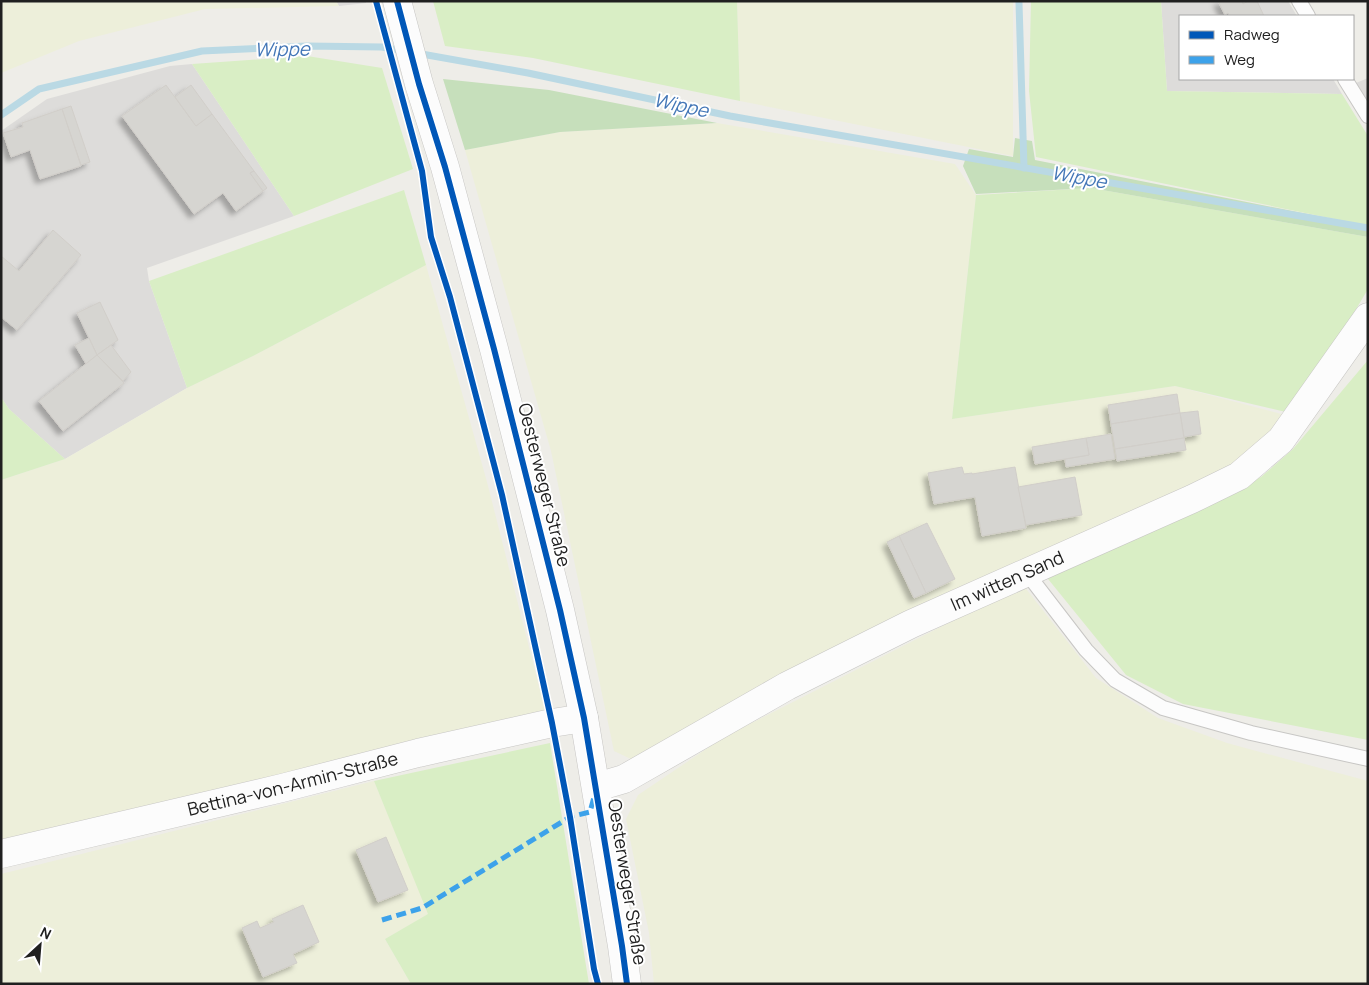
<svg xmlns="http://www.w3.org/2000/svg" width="1369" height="985" viewBox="0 0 1369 985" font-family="Manrope,sans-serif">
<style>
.residential{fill:#dddcda}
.farmland{fill:#edefda}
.grass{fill:#d9eec5}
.forest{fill:#c6dfbb}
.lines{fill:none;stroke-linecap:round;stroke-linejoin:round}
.stream{stroke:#bad9e4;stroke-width:7}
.building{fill:#d6d5d1;stroke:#d1cec9;filter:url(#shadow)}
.service-casing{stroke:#c7c6c4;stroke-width:16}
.minor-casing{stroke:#c7c6c4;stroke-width:29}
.tertiary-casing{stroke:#c7c6c4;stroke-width:29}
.service{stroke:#fcfcfc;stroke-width:14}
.minor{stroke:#fcfcfc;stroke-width:28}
.tertiary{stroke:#fcfcfc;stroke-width:28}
.quiet{stroke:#3da2ea;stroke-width:5;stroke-dasharray:10 5;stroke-linecap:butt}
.cycleway-casing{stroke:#fff;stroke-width:9}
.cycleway{stroke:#0057b8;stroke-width:6}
.labels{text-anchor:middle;stroke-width:4;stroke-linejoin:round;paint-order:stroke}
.street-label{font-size:18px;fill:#202020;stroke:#fff}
.water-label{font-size:19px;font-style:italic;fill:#4477b7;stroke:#fff}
</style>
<defs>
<filter id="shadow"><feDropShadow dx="-4.5" dy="4.5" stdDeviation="2.5" flood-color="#0004"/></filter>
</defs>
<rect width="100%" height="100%" fill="#eeede8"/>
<!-- residential -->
<g class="residential">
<path d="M336,1H366V3L339,6Z"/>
<path d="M1161,1H1288L1297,16H1180V79H1333L1342,94L1167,91Z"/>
<path d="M192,64L294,216L147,268L149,281L187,388L65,459L9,409L1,397V131L47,99L170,66Z"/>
<path d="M1368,78V101L1356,83Z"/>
</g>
<!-- farmland -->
<g class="farmland">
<path d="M1,1H336L339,6L205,9L79,41L1,73Z"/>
<path d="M737,1H1013V156L740,101Z"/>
<path d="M717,123L955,164L976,195L952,419L1175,386L1285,415L1261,449L1185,492L633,760L614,751L551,451L465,150L560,132Z"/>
<path d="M426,265L487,482L545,710L1,844V480L65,459L187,388L253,356Z"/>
<path d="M1023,585L1096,678L1158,718L1227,743L1368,781V984H654L649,933L626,819L638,795L724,737Z"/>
<path d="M374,781L429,914L385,939L411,984H1V874Z"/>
</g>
<!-- grass -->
<g class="grass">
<path d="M433,1H737L740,101L533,58L445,46Z"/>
<path d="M1031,1H1161L1167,91L1342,94L1368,136V226L1036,157L1029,91Z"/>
<path d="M307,56L382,68L413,169L294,216L192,64Z"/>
<path d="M1091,188L1368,237V289L1355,311L1286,412L1175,386L952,419L976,195Z"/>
<path d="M404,190L426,265L253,356L187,388L149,281Z"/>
<path d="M1368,360V740L1183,704L1126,675L1044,574L1261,477L1293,449Z"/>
<path d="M1,397L9,409L65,459L1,480Z"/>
<path d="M550,743L589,984H411L385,939L428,914L374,781Z"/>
</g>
<!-- forest -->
<g class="forest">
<path d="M443,79L549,90L717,123L560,132L465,150Z"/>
<path d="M1015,138L1032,141L1035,160L1368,226V237L1091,188L976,194L963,166L969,149L1013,157Z"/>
</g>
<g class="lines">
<!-- stream -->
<g class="stream">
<path d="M1019,3L1024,168"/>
<path d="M416,53L528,73L730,116L1368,228"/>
<path d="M1,115L39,89L202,51L307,46L382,47L403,51"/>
</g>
</g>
<!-- building -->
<g class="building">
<path d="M1218,1H1242L1243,4L1248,1H1257L1264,16H1230L1228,13L1225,15Z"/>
<path d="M166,85L196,126L212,114L254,171L250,173L263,191L236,211L223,193L194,214L122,116Z"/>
<path d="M191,85L212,114L196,126L175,97Z"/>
<path d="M71,106L90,162L81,165L62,109Z"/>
<path d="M62,109L81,166L40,179L30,150L11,157L3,133L23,127L22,123Z"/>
<path d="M254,171L267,188L263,191L250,173Z"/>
<path d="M53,230L81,255L17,330L1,317V256L19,271Z"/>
<path d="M100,302L118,340L97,355L77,313Z"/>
<path d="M89,338L97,355L86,364L75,345Z"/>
<path d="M111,345L131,372L123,381L97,355Z"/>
<path d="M97,355L124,383L63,431L39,401Z"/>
<path d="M1177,394L1180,413L1111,424L1108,405Z"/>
<path d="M1198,411L1201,434L1184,437L1180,413Z"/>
<path d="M1180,413L1184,438L1115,449L1111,424Z"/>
<path d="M1111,434L1115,459L1066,467L1065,459L1089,455L1086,438Z"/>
<path d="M1086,438L1089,455L1035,464L1032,447Z"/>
<path d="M1184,438L1186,450L1117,461L1115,449Z"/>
<path d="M962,467L964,474L972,473V474L1015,467L1026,528L982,536L975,497L934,504L928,473Z"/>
<path d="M1075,477L1082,515L1026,525L1018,487Z"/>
<path d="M927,523L955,579L926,593L899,536Z"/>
<path d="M899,536L926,593L914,598L887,542Z"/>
<path d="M386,837L408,890L378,902L356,850Z"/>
<path d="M303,905L319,942L293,954L297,963L263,977L242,928L257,921L260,928L274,922L272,919Z"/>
</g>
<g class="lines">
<defs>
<g id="service">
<path d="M1299,1L1308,16"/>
<path d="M1345,79L1368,116"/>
<path d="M1026,572L1086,650L1115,680L1163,708L1251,733L1368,759"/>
</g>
<g id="minor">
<path id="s1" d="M597,787L624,779L787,686L911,624L1192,499L1239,476L1281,440L1368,317"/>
<path id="s2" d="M1,854L282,788L418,753L552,723L584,718"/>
</g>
<path id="tertiary" d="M397,1L419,84L445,167L494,349L560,610L584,718L622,946L627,984"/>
</defs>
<!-- service casing -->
<use href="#service" class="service-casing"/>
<!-- minor casing -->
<use href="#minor" class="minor-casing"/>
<!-- tertiary casing -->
<use href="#tertiary" class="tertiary-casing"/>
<!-- service -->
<use href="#service" class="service"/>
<!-- minor -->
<use href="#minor" class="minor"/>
<!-- tertiary -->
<use href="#tertiary" class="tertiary"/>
<!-- quiet -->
<path class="quiet" d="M382,920L422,908L570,817L590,812L594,797"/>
<defs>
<g id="cycleway">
<path d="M376,1L422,171L431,237L450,297L502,495L552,723L570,817L594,969L598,984"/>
<path d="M397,1L419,84L445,167L494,349L560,610L584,718L622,946L627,984"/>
</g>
</defs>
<!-- cycleway casing -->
<use href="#cycleway" class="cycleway-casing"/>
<!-- cycleway -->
<use href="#cycleway" class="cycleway"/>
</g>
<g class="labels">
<!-- street labels -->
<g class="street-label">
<text transform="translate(544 485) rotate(76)" y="6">Oesterweger Straße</text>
<text dy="6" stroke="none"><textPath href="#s1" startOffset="460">Im witten Sand</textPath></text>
<text dy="6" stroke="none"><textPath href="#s2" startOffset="300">Bettina-von-Armin-Straße</textPath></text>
<text transform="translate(627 882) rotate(81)" y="6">Oesterweger Straße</text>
</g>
<!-- water labels -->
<g class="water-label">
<text transform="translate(282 49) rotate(-1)" y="7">Wippe</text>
<text transform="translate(681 105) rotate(12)" y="7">Wippe</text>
<text transform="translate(1079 177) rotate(10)" y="7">Wippe</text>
</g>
</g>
<!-- border -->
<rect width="1369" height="985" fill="none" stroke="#202020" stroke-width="5"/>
<!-- legend -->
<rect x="1179" y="15" width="175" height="65" fill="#ffffff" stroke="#a6a6a6"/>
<rect x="1189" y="31" width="25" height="8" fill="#0057b8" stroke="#a6a6a6"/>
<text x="1224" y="40" font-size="15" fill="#202020">Radweg</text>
<rect x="1189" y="56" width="25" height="8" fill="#3da2ea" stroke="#a6a6a6"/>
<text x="1224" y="65" font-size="15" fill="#202020">Weg</text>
<!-- north arrow -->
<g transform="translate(40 945) rotate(26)" stroke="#ffffff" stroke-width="4" paint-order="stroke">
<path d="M0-4L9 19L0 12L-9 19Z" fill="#202020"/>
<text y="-8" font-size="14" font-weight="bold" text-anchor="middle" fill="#202020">N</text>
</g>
</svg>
